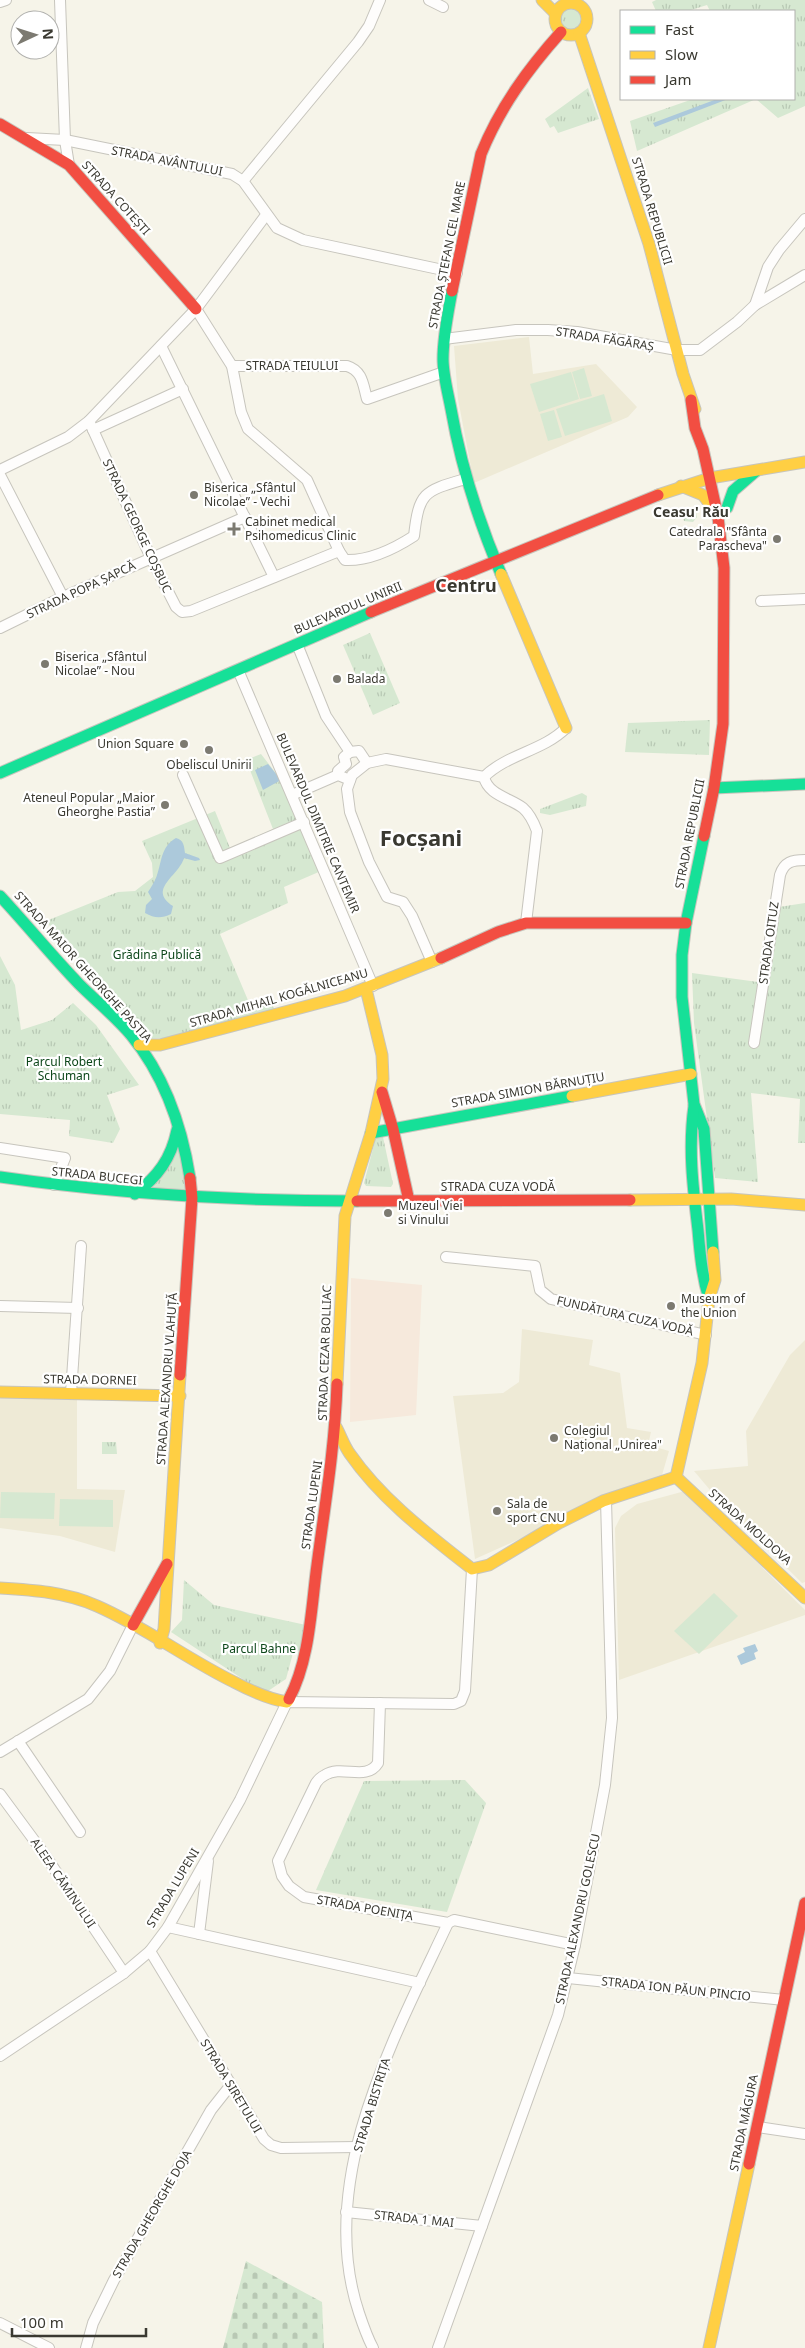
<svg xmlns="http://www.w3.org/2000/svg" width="805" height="2348" viewBox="0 0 805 2348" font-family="'Noto Sans',sans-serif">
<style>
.built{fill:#eeead6}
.medical{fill:#f6e9dc}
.grass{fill:url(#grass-tufts)}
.cemetery{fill:url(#cemetery-stones)}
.garden{fill:#d6e8d1}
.water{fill:#acc9db}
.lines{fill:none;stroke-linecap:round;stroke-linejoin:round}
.street-casing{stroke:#c7c5bd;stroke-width:12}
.fast-casing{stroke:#c7c5bd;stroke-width:13}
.slow-casing{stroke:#c7c5bd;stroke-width:13}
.jam-casing{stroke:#c7c5bd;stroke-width:13}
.street{stroke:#fefdfc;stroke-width:10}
.fast{stroke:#16e098;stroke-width:11}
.slow{stroke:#ffcf43;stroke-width:11}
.jam{stroke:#f24e42;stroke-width:11}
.poi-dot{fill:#7c7a71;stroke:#fff;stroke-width:2}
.labels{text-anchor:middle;stroke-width:4.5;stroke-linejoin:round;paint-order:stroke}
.street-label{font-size:12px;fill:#3a3931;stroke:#fff}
.poi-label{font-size:12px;fill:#3a3931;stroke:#fff;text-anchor:start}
.park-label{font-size:12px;fill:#0d471a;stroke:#fff}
.neighbourhood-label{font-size:14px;font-weight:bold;fill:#3a3931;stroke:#fff}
.district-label{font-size:18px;font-weight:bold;fill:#3a3931;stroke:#fff}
.town-label{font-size:22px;font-weight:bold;fill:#3a3931;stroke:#fff}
</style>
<defs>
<pattern id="grass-tufts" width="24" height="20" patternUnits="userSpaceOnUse" patternTransform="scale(1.25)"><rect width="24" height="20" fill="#d6e8d1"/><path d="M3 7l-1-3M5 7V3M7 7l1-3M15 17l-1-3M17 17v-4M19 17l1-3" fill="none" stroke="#b8c8b4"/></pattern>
<pattern id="cemetery-stones" width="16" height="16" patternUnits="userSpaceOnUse" patternTransform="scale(1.25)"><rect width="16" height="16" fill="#d6e8d1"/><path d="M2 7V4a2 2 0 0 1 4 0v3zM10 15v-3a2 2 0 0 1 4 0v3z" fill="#b8c8b4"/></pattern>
</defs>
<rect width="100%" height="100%" fill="#f6f4e9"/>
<!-- built -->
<g class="built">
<path d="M529,337L533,374L596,364L637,407L628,417L474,483L458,399L454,346Z"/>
<path d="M522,1329L593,1340L589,1365L620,1373L627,1428L651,1432L648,1445L669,1451L662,1475L475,1559L453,1396L503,1393L519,1382Z"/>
<path d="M805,1340V1582L802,1583L721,1503L694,1471L748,1466L746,1431L790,1355Z"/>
<path d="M0,1397L77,1398V1489L125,1490L115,1552L60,1536L0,1528Z"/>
<path d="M685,1491L805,1610V1615L619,1680L615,1528L621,1516L637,1504Z"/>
</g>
<!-- medical -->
<path class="medical" d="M351,1278L422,1285L416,1415L350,1422Z"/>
<!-- grass -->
<g class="grass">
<path d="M656,0H805V106L778,118L756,99L637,151L630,121L693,99H794V11H710L707,5L688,11H656L652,2Z"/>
<circle cx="571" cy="19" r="15"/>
<path d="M588,88L599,119L558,133L554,126L550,128L545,119Z"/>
<path d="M690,508V513L696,512L697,517L693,522L684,521L682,513L685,509Z"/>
<path d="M370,633L400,703L373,715L343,645Z"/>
<path d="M710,720L709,755L625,752L628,723Z"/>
<path d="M261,754L282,781L321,871L284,887L288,903L220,934L250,1005L271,999L274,1010L170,1038L141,1039L46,921L118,892L135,891L153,877L152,863L142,841L215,811L230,848L273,829L246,760Z"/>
<path d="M582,793L587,796L586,806L550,815L540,813V809Z"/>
<path d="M805,903V1143H798L800,1099L751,1093L758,1182L715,1178L694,1023L692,973L758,982L751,1026V1048H758L779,907Z"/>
<path d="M0,956L15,985L21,1030L52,1020L73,1003L96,1025L139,1085L107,1095L120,1129L113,1143L69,1136L70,1120L0,1114Z"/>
<path d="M177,1126L192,1198L135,1194L151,1182Z"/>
<path d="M376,1137H383L393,1184L391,1187L366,1186L364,1183Z"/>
<path d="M102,1442H116L117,1454H102Z"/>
<path d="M184,1580L214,1605L306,1625L300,1650L293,1653L286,1679L268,1691H261L171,1632L182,1620Z"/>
<path d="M465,1780L486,1803L447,1912L316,1890L364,1781Z"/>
</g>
<!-- cemetery -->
<path class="cemetery" d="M246,2261L322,2302L324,2348H223Z"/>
<!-- garden -->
<g class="garden">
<path d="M584,368L592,396L580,399L572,372Z"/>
<path d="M571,372L579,399L539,412L530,384Z"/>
<path d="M604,394L612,421L565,436L556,409Z"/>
<path d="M554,410L562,437L548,441L540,414Z"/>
<path d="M1,1492L55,1493L54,1519L0,1518Z"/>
<path d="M60,1499L113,1500V1527L59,1526Z"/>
<path d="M714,1593L738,1616L699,1654L674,1631Z"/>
</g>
<!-- water -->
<g class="water">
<path d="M717,99H728L655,127L653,123Z"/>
<path d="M268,764L281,780L263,790L255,770Z"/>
<path d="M176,838C184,840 184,846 185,853L199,858L200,860L195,861L184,858C179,876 147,889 173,906L171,914C161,919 154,918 145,913L146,905L152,899L148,892C151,887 154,883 156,878C162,863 160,847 176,838Z"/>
<path d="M755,1644L758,1651L754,1653L756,1659L741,1665L737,1656L745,1652L743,1648Z"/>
</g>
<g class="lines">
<defs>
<g id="street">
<path d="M60,0L65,140L69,165"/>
<path d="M429,0L443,7"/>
<path d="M0,2L6,0"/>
<path d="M27,138L65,140L232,174L243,181L277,228L303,240L457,273"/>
<path d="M243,181L358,42L369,26L380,0"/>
<path d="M755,305L768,267L779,250L805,219"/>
<path d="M196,309L232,366L241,412L248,429L307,480L339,551L345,560C369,561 394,549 414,536C419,492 424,491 465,479"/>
<path d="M444,339L516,330H548L577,332L677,350H700L737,322L755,305L805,275"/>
<path d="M161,346L274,577"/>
<path d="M232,366H347C363,371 363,385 367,399L444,372"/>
<path d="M89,421L151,558L176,607L182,612L191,611L339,551"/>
<path d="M93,430L183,389"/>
<path d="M0,470L68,437L89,421L196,309L266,215"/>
<path d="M0,475L63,597"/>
<path d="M761,601L805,599"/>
<path d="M0,628L63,597L245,517"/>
<path d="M297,644L326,716L350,752L359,751L367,763"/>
<path d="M238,670L373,986"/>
<path d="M183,775L220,858L304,822"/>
<path d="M338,775V771L346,764L344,757L350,752"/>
<path d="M484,777C488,795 510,798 523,808C530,814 534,823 537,831L526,923"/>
<path d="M484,777C507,754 543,751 566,728"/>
<path d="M292,795L338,775L350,780"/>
<path d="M432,962L412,916L403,902L387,897L369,862L350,812L347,789L352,775L367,763L386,759L484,777"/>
<path d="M754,1043L780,875C784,862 792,860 805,860"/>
<path d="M0,1148L65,1158L54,1185"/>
<path d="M446,1257L535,1266L540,1290L551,1299L706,1335"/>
<path d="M0,1306L78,1308"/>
<path d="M71,1393L81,1246"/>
<path d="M380,1703L378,1763C366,1782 342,1764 325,1775C321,1777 318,1780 316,1783L278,1861L282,1876L289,1886L304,1897L448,1923L454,1920L575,1945"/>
<path d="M18,1741L80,1832"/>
<path d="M0,1752L88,1699L110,1671L133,1625"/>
<path d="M0,1794L45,1855L124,1973"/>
<path d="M168,1927L420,1983"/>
<path d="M199,1934L208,1861"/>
<path d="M150,1951L264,2139L271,2145L281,2148L357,2147"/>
<path d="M568,1978L784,2000"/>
<path d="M0,2056L124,1973L150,1951L168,1927L240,1800L287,1702L454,1704L461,1701L465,1691L472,1569"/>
<path d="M758,2127L805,2134"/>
<path d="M346,2212L482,2226"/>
<path d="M0,2323L49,2348"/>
<path d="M86,2348L93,2323L114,2280L211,2110L230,2086"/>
<path d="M373,2348C367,2337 363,2325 359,2313C315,2181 393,2040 448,1923"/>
<path d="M438,2348L558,2015L575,1945L605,1785L612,1718L606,1500"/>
</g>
<g id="fast">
<path d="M452,291C448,313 443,336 443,359C443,375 448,393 451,409C461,466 478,520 501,574"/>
<path d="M727,508L733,491L756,471"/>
<path d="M0,773L371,612"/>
<path d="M714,788L805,784"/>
<path d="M704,836L686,923L682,955V997L694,1104L704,1129L713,1252"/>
<path d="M0,896C27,925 52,956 79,984C96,1001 115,1016 131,1035C164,1075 182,1127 190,1178"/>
<path d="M694,1106C688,1148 693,1188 698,1230C700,1254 702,1276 709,1299"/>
<path d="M371,1133L572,1096"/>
<path d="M0,1177C118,1194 237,1201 357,1201"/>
<path d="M135,1194C158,1176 171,1159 177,1130"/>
</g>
<g id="slow">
<path d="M542,0L556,14"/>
<circle cx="571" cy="19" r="16"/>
<path d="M579,33L649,244L683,374L695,409"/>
<path d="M681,486L703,495L717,514"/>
<path d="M658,495L710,478L805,462"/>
<path d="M501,574L566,728"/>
<path d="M139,1045H160L345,996L441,958"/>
<path d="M572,1096L691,1074"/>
<path d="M630,1200L731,1199L805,1205"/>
<path d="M337,1384L345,1216L371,1133L383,1079L382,1055L366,989"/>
<path d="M0,1392L180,1396"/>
<path d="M336,1427C341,1436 344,1446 350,1454C382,1500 429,1535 472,1569L489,1565L559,1523L603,1501L676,1477"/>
<path d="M676,1477L702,1363L709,1299L715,1280L713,1252"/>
<path d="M676,1477L805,1598"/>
<path d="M0,1588C33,1590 66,1592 97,1606C145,1627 187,1659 234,1682C251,1691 268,1699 287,1702L289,1699"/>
<path d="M160,1643L164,1629L180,1375"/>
<path d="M709,2348L749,2164"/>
</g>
<g id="jam">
<path d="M0,124L69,165L196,309"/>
<path d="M452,291L481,154C500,107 528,69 561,32"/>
<path d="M691,400L695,428L703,449L718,517L724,568L723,724L714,788L704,836"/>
<path d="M371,612L658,495"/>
<path d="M441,958L498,932L526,923H686"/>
<path d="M382,1092L393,1129L409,1201"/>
<path d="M357,1201L630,1200"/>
<path d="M180,1375L192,1198L190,1178"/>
<path d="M133,1625L167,1564"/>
<path d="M289,1699C310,1659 311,1609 317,1565C325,1505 335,1445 337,1384"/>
<path d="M749,2164L805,1903"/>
</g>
</defs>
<!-- street casing -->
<use href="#street" class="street-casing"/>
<!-- fast casing -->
<use href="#fast" class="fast-casing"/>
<!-- slow casing -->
<use href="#slow" class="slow-casing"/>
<!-- jam casing -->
<use href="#jam" class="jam-casing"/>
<!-- street -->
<use href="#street" class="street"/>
<!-- fast -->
<use href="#fast" class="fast"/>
<!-- slow -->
<use href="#slow" class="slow"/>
<!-- jam -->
<use href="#jam" class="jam"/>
</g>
<!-- markers -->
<g class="poi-dot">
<circle cx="194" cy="495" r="5"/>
<path d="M231.5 521.5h5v5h5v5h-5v5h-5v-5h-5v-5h5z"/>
<circle cx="777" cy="539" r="5"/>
<circle cx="45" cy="664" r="5"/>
<circle cx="337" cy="679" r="5"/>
<circle cx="184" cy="744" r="5"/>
<circle cx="209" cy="750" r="5"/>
<circle cx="165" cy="805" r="5"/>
<circle cx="388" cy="1213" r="5"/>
<circle cx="671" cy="1306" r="5"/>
<circle cx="554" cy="1438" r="5"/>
<circle cx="497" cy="1511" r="5"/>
</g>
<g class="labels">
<!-- street labels -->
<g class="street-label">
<text transform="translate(167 161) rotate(11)" y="4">STRADA AVÂNTULUI</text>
<text transform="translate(116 198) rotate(48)" y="4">STRADA COTEȘTI</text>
<text transform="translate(652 211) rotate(73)" y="4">STRADA REPUBLICII</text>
<text transform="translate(447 255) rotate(-79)" y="4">STRADA ȘTEFAN CEL MARE</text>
<text transform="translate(605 339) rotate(9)" y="4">STRADA FĂGĂRAȘ</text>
<text x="292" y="370">STRADA TEIULUI</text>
<text transform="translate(137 526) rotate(65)" y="4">STRADA GEORGE COȘBUC</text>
<text transform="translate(81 590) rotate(-25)" y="4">STRADA POPA ȘAPCĂ</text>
<text transform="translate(348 608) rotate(-23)" y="4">BULEVARDUL UNIRII</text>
<text transform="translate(318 823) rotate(67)" y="4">BULEVARDUL DIMITRIE CANTEMIR</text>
<text transform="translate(690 834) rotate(-79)" y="4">STRADA REPUBLICII</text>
<text transform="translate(769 943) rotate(-82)" y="4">STRADA OITUZ</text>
<text transform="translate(83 967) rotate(48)" y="4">STRADA MAIOR GHEORGHE PASTIA</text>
<text transform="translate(279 998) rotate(-16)" y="4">STRADA MIHAIL KOGĂLNICEANU</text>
<text transform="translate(528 1090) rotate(-10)" y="4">STRADA SIMION BĂRNUȚIU</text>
<text transform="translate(97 1176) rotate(6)" y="4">STRADA BUCEGI</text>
<text x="498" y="1191">STRADA CUZA VODĂ</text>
<text transform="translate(625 1316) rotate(13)" y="4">FUNDĂTURA CUZA VODĂ</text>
<text transform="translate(325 1353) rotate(-88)" y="4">STRADA CEZAR BOLLIAC</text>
<text transform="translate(167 1379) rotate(-86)" y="4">STRADA ALEXANDRU VLAHUȚĂ</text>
<text transform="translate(90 1380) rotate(1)" y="4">STRADA DORNEI</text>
<text transform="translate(312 1505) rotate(-82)" y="4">STRADA LUPENI</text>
<text transform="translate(750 1527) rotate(42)" y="4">STRADA MOLDOVA</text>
<text transform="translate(63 1883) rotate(56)" y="4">ALEEA CĂMINULUI</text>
<text transform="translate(173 1888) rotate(-59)" y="4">STRADA LUPENI</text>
<text transform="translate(365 1908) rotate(10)" y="4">STRADA POENIȚA</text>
<text transform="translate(578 1919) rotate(-78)" y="4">STRADA ALEXANDRU GOLESCU</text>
<text transform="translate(676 1989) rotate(6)" y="4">STRADA ION PĂUN PINCIO</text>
<text transform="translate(231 2086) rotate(59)" y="4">STRADA SIRETULUI</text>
<text transform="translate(372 2105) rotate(-73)" y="4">STRADA BISTRIȚA</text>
<text transform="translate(744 2123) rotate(-78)" y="4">STRADA MĂGURA</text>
<text transform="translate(152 2214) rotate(-60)" y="4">STRADA GHEORGHE DOJA</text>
<text transform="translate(414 2219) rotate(6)" y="4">STRADA 1 MAI</text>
</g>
<!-- poi labels -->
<g class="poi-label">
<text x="204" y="492">Biserica „Sfântul<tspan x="204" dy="14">Nicolae” - Vechi</tspan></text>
<text x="245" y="526">Cabinet medical<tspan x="245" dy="14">Psihomedicus Clinic</tspan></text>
<text x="767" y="536" text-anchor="end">Catedrala "Sfânta<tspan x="767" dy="14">Parascheva"</tspan></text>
<text x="55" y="661">Biserica „Sfântul<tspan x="55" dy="14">Nicolae” - Nou</tspan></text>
<text x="347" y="683">Balada</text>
<text x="174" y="748" text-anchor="end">Union Square</text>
<text x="209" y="769" text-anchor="middle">Obeliscul Unirii</text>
<text x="155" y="802" text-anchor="end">Ateneul Popular „Maior<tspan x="155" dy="14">Gheorghe Pastia”</tspan></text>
<text x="398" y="1210">Muzeul Viei<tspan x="398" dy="14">si Vinului</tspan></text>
<text x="681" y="1303">Museum of<tspan x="681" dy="14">the Union</tspan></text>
<text x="564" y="1435">Colegiul<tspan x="564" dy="14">Național „Unirea"</tspan></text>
<text x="507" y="1508">Sala de<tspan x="507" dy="14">sport CNU</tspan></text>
</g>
<!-- park labels -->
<g class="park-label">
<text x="157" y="959">Grădina Publică</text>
<text x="64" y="1066">Parcul Robert<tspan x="64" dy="14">Schuman</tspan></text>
<text x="259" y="1653">Parcul Bahne</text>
</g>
<!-- neighbourhood labels -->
<g class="neighbourhood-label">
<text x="691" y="517">Ceasu' Rău</text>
</g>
<!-- district labels -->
<g class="district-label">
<text x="466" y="592">Centru</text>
</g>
<!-- town labels -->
<g class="town-label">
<text x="421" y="846">Focșani</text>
</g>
</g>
<!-- legend -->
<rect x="620" y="10" width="175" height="90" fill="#ffffff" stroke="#b0b0ad"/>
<rect x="630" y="26" width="25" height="8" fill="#16e098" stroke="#b0b0ad"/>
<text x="665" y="35" font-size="15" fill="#3a3931">Fast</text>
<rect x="630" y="51" width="25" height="8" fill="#ffcf43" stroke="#b0b0ad"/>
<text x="665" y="60" font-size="15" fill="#3a3931">Slow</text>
<rect x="630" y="76" width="25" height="8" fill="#f24e42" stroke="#b0b0ad"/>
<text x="665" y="85" font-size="15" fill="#3a3931">Jam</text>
<!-- north arrow -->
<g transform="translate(35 35) rotate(86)"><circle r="24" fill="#ffffff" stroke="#b0b0ad"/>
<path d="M0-4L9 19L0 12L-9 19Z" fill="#7c7a71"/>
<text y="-8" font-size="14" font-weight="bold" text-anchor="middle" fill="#3a3931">N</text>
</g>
<!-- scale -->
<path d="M12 2328v8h134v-8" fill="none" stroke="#3a3931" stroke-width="2.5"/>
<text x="20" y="2328" font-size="15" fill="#3a3931" stroke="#ffffff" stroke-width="4" paint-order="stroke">100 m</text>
</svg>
